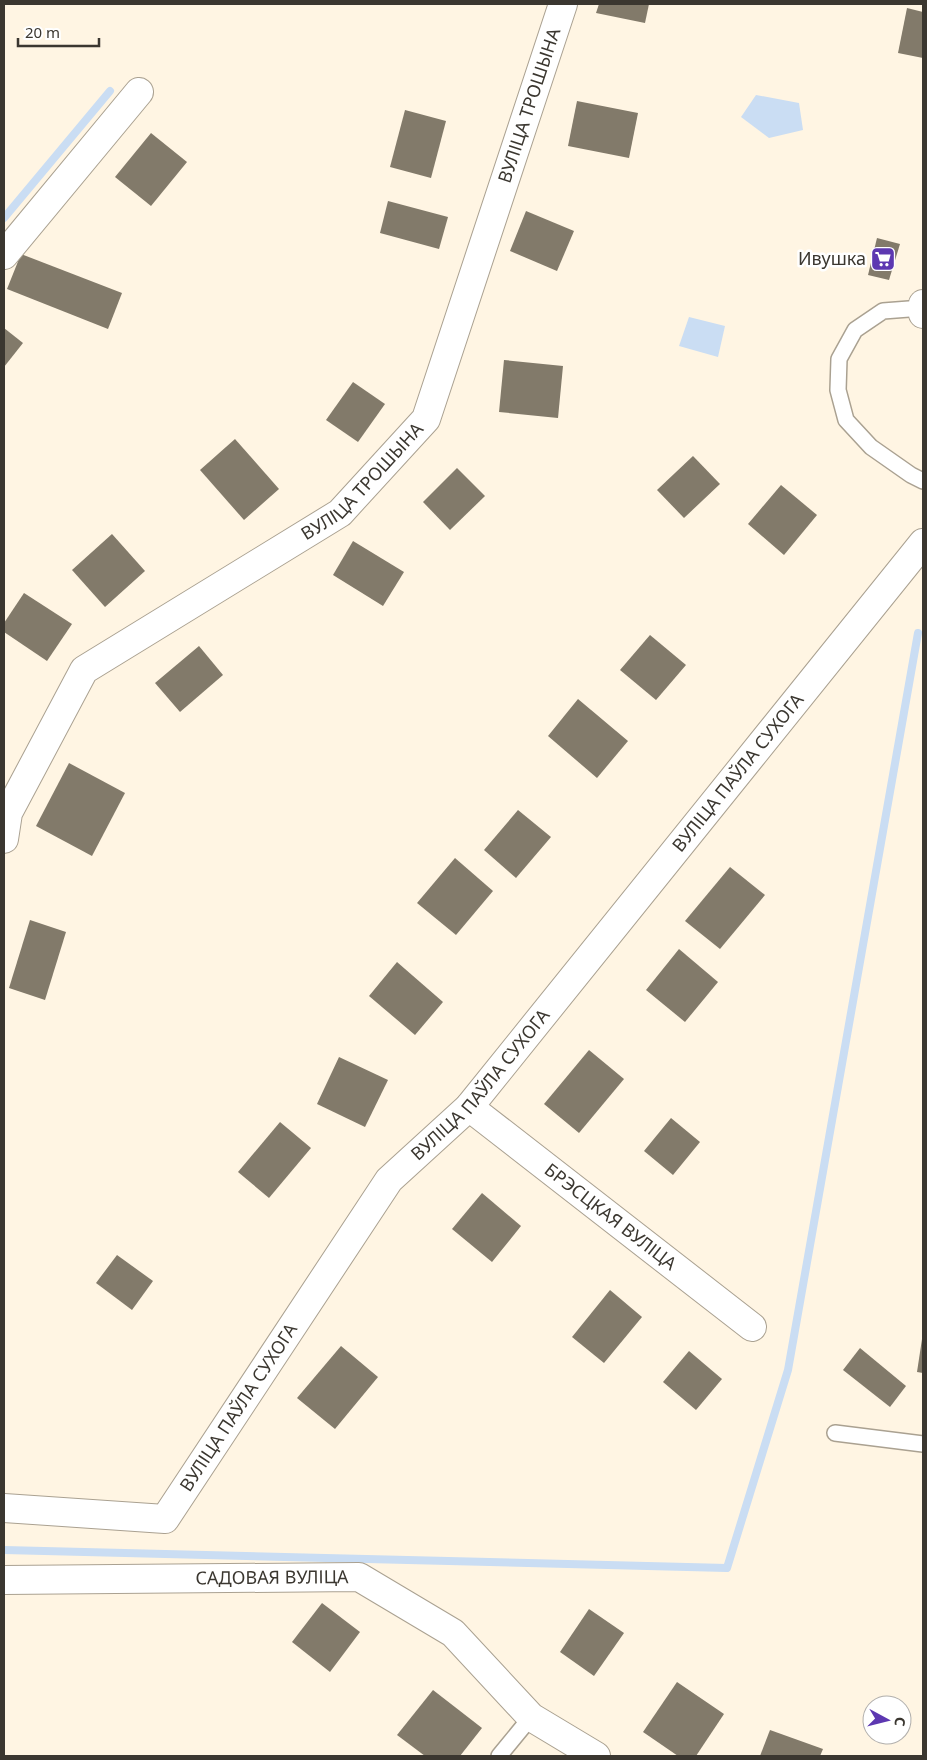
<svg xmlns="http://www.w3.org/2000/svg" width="927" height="1760" viewBox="0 0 927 1760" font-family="'Noto Sans',sans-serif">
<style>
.water{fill:#caddf3}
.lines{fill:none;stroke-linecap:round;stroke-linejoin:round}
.stream{stroke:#caddf3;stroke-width:8}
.building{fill:#827a6a}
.service-casing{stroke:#aaa191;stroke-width:18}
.minor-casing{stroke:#aaa191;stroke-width:30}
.service{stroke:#fff;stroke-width:15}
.minor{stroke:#fff;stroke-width:28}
.labels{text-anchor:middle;stroke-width:5;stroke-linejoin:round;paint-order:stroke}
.street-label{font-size:18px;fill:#3b3730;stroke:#fff}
.poi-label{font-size:18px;fill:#3b3730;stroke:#fff;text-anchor:end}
</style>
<rect width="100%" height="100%" fill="#fff5e3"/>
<!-- water -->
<g class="water">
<path d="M756,95L799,103L803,130L769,138L741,117Z"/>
<path d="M689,317L725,326L718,357L679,346Z"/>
</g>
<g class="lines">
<!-- stream -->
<g class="stream">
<path d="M4,218L110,91"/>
<path d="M4,1550L727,1568L788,1370L918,633"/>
</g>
</g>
<!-- building -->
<g class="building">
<path d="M599,4H649L645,23L596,13Z"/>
<path d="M907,8L923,12V58L898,53Z"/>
<path d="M577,101L638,113L629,158L568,146Z"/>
<path d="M405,110L446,121L431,178L390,167Z"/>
<path d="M151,133L187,162L151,206L115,177Z"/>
<path d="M388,201L448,217L439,249L380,233Z"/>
<path d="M526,211L574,231L557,271L510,251Z"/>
<path d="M877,238L900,244L889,280L868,275Z"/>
<path d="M21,254L122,293L108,329L7,289Z"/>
<path d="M4,328L23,343L4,367Z"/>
<path d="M504,360L563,366L558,418L499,412Z"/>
<path d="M353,382L385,404L358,442L326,420Z"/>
<path d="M235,439L279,489L244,520L200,470Z"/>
<path d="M693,456L720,484L684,518L657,490Z"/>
<path d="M457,468L485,496L450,530L423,502Z"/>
<path d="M781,485L817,515L784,555L748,524Z"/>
<path d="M112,534L145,571L105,607L72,570Z"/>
<path d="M353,541L404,572L383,606L333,575Z"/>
<path d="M24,593L72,624L47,661L4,632V623Z"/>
<path d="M650,635L686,665L656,700L620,670Z"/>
<path d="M199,646L223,675L180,712L155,683Z"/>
<path d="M578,699L628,741L597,778L548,736Z"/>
<path d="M69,763L125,793L92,856L36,826Z"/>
<path d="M518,810L551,837L516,878L484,850Z"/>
<path d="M455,858L493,891L456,935L417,903Z"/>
<path d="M730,867L765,895L720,949L685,921Z"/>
<path d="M30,920L66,932L45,1000L9,988Z"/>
<path d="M679,949L718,982L685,1022L646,990Z"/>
<path d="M397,962L443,1002L415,1035L369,996Z"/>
<path d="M589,1050L624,1079L579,1133L544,1104Z"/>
<path d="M339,1057L388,1080L365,1127L317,1104Z"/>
<path d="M671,1118L700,1142L673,1175L644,1151Z"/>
<path d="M280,1122L311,1148L269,1198L238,1172Z"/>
<path d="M482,1193L521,1226L492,1262L452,1229Z"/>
<path d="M117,1255L153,1281L132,1310L96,1283Z"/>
<path d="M610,1290L642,1317L604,1363L572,1337Z"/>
<path d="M922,1339H923V1373L917,1372Z"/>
<path d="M341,1346L378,1377L335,1429L297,1398Z"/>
<path d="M860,1348L906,1386L890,1407L843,1370Z"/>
<path d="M689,1351L722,1379L696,1410L663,1382Z"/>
<path d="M322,1603L360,1632L330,1672L292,1642Z"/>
<path d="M589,1609L624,1633L594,1676L560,1652Z"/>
<path d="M677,1682L724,1714L696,1756H678L643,1732Z"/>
<path d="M433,1690L482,1728L460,1756H425L397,1735Z"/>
<path d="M770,1730L823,1749L820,1756H760Z"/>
</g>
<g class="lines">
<defs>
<g id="service">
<path d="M922,308L883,311L855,330L839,359L838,390L846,420L871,447L911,475L923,481"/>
<path d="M835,1433L923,1444"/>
<path d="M499,1756L531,1717"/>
</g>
<g id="minor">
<path d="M4,255L139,92"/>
<path d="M923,304V314"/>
<path id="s1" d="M4,839L8,813L84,670L340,513L426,419L563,4"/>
<path id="s2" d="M469,1107L752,1327"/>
<path id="s3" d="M4,1508L165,1519L389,1180L469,1107L923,543"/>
<path id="s4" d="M4,1580L359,1577L453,1633L531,1717L596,1756"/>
</g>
</defs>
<!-- service casing -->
<use href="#service" class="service-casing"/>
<!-- minor casing -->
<use href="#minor" class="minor-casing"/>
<!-- service -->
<use href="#service" class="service"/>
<!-- minor -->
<use href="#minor" class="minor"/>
</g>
<!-- icons -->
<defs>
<symbol id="supermarket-square" viewBox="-11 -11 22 22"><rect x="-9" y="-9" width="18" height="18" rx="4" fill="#5d38b1" stroke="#fff"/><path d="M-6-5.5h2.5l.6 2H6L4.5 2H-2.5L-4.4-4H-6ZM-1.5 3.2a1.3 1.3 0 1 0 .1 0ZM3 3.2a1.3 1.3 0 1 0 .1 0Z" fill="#fff"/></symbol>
</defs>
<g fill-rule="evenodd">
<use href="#supermarket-square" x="869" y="245" width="28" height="28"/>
</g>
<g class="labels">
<!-- street labels -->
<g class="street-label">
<text dy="6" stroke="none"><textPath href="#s1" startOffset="946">ВУЛІЦА ТРОШЫНА</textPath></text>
<text dy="6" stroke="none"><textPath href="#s1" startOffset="526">ВУЛІЦА ТРОШЫНА</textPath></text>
<text dy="6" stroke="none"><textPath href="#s3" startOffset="1105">ВУЛІЦА ПАЎЛА СУХОГА</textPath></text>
<text dy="6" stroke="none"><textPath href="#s3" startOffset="700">ВУЛІЦА ПАЎЛА СУХОГА</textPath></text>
<text dy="6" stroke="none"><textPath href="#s2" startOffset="179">БРЭСЦКАЯ ВУЛІЦА</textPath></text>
<text dy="6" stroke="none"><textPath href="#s3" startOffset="295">ВУЛІЦА ПАЎЛА СУХОГА</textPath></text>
<text dy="6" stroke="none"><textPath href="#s4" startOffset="268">САДОВАЯ ВУЛІЦА</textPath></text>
</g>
<!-- poi labels -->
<g class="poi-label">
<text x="866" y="265">Ивушка</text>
</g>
</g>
<!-- border -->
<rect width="927" height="1760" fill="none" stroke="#3b3730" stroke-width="10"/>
<!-- north arrow -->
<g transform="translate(887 1720) rotate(97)"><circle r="24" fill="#ffffff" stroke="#b1afac"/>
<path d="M0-4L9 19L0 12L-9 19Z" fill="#5d38b1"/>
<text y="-8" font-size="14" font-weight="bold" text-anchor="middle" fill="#3b3730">С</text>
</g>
<!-- scale -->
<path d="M18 38v8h81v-8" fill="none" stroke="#3b3730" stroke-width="2.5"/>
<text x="25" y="38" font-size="15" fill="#3b3730" stroke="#ffffff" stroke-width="4" paint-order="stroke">20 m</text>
</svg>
